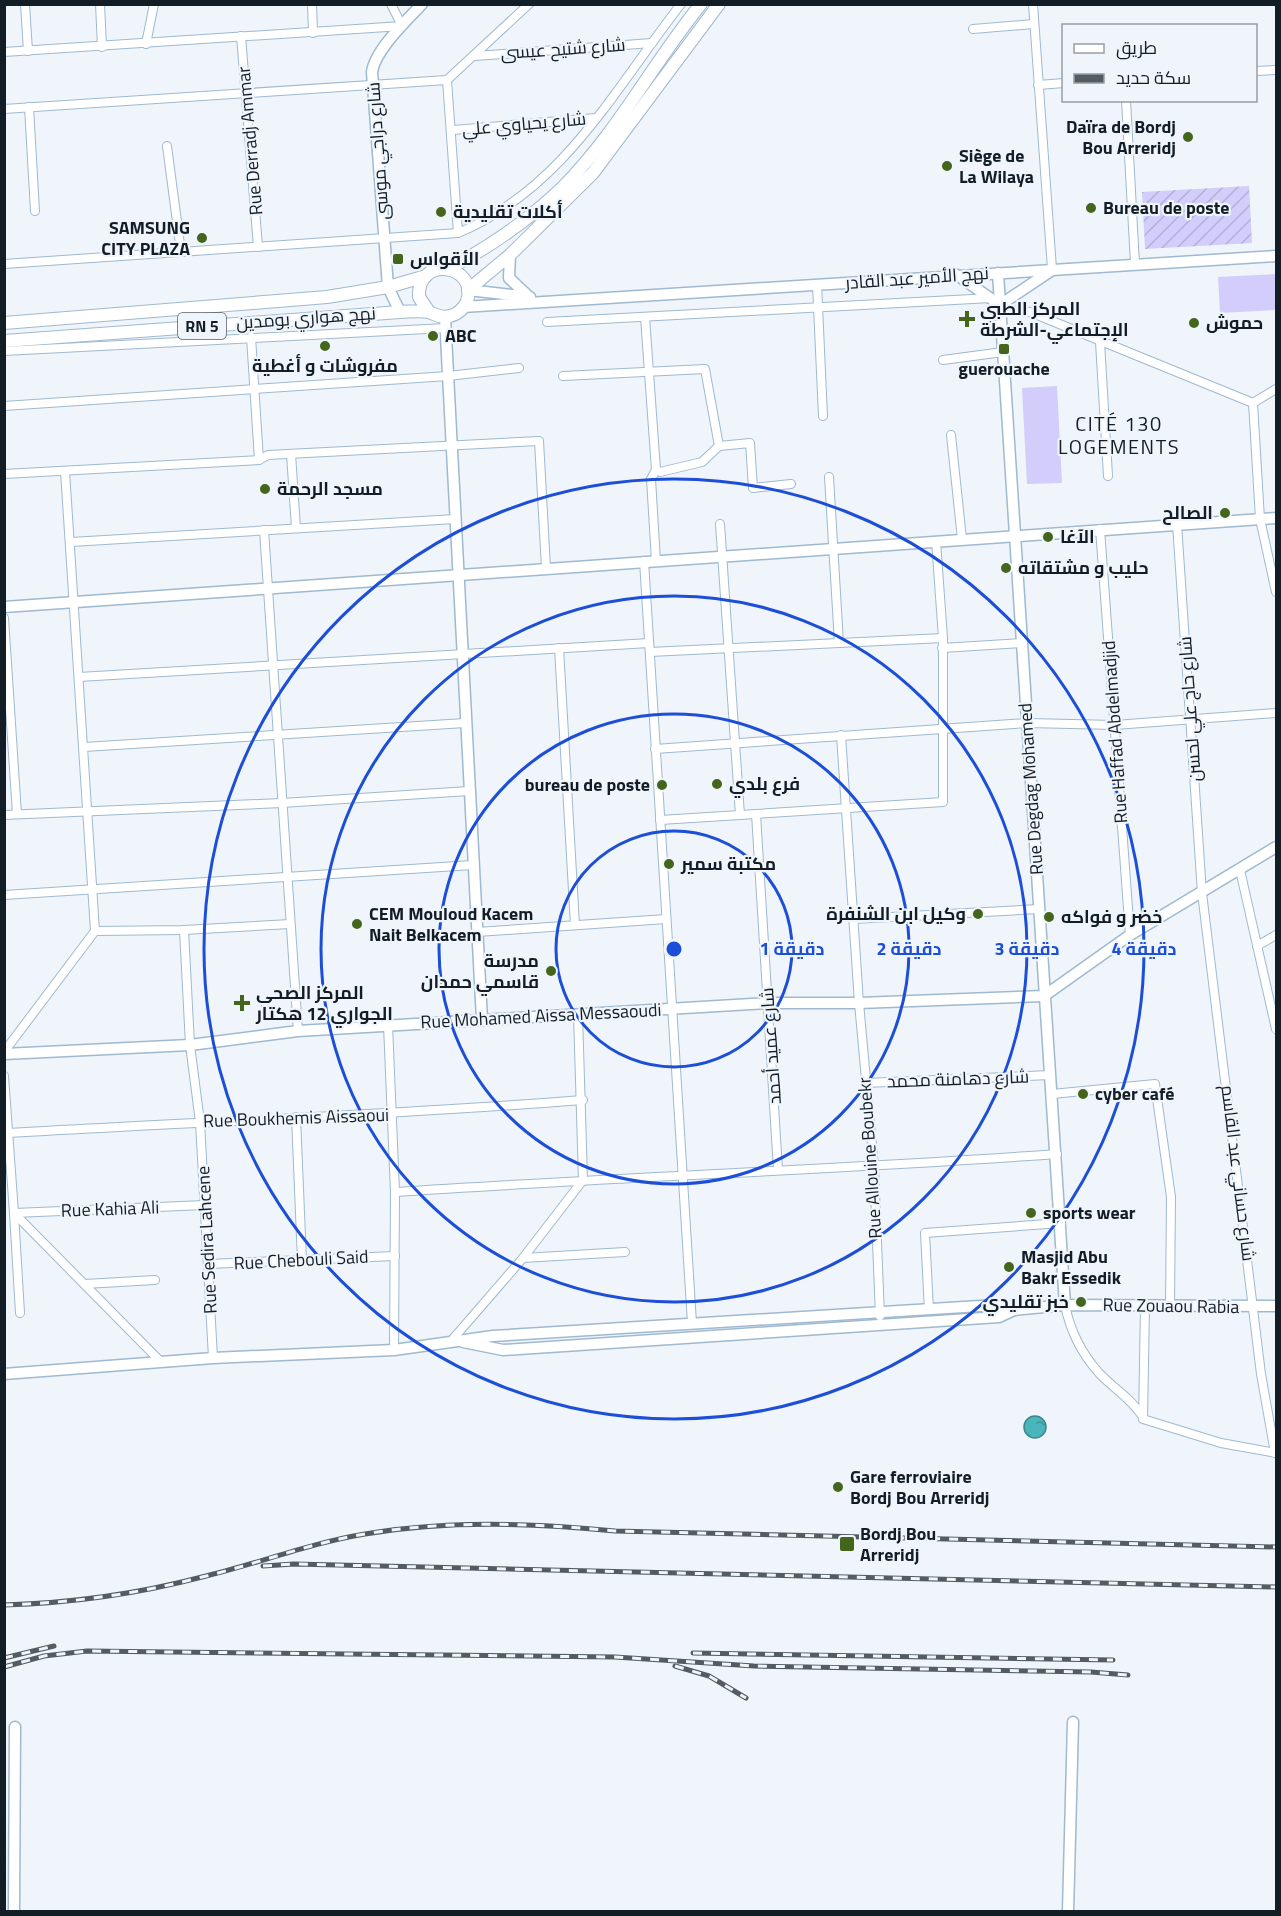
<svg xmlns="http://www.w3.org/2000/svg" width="1281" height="1916" viewBox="0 0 1281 1916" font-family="'Titillium Web',Cairo,sans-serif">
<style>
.garden{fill:url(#garden-furrows)}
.pitch{fill:#d2cdfb}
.water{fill:url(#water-ripples);stroke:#3a878e;stroke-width:1.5}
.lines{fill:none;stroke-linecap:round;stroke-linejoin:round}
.street-casing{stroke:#9fb9d0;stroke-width:10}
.secondary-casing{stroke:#9fb9d0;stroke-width:13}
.primary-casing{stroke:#9fb9d0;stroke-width:14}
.street{stroke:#fff;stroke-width:8}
.secondary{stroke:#fff;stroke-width:10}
.primary{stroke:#fff;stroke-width:12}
.rail-casing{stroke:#535c63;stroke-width:5}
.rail{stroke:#eff5fa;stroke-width:3;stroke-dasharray:9;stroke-linecap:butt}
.ring{fill:none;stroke:#1d4ed8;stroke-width:3}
.poi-dot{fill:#44661c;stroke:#eff5fa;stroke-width:2}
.labels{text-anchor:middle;stroke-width:4.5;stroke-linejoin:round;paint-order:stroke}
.shield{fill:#eff5fa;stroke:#555e66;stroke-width:1.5}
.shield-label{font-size:16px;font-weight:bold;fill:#131d26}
.street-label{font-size:18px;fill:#131d26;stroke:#eff5fa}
.poi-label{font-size:18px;font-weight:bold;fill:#131d26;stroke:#eff5fa;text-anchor:start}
.neighbourhood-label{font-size:20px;letter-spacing:1.5px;fill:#131d26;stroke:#eff5fa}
.centre{fill:#1d4ed8;stroke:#eff5fa;stroke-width:3}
.ring-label{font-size:18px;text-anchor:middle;font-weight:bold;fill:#1d4ed8;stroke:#eff5fa;stroke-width:4.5;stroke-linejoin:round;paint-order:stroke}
</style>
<defs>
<pattern id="garden-furrows" width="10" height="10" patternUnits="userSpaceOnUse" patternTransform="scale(1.5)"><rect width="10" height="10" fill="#d2cdfb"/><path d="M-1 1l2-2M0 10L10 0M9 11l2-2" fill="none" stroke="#b3b0d7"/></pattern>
<pattern id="water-ripples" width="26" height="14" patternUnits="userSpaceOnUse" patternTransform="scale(1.5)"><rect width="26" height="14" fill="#4ab5ba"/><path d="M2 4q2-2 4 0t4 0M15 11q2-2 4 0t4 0" fill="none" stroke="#3c9397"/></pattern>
</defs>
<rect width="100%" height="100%" fill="#eff5fa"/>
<!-- garden -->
<path class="garden" d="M1249,186L1252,243L1145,249L1142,192Z"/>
<!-- pitch -->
<g class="pitch">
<path d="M1276,274V310L1220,313L1218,277Z"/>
<path d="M1057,386L1062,483L1027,484L1022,388Z"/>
</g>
<!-- water -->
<circle class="water" cx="1035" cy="1427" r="11"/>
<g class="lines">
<defs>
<g id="street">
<path d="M25,4L28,51"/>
<path d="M100,4L102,47"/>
<path d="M312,4L313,33"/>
<path d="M1033,4L1052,269"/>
<path d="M973,29L1034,24"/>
<path d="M241,36L258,247"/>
<path d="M146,44L154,4"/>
<path d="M4,52L402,26L391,4"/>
<path d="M475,56L652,43"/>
<path d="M1256,71L1276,70"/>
<path d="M447,80L458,233"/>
<path d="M1038,85L1064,83"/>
<path d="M1126,100L1135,264"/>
<path d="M29,107L35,211"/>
<path d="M4,109L447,80L529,4"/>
<path d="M453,130L596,118"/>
<path d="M167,146L181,252"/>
<path d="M4,264L458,233C563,189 614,90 681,4"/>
<path d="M817,284L823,416"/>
<path d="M1000,309L1030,312L1253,403"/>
<path d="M645,317L656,470L651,479L656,561"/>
<path d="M547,322L991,298"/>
<path d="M251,337L259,460"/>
<path d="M1100,342L1108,476"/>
<path d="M4,351L446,328"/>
<path d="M943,360L1003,352"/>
<path d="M563,376L705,369L719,446"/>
<path d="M1253,403L1260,519L1276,592"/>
<path d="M1253,403L1276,389"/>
<path d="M4,406L448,376L519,368"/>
<path d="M951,435L962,539"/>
<path d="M291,454L296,528"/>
<path d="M656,470L660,472L702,462L719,446L750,443L753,488L791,484"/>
<path d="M4,474L259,460L268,455L539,441L546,568"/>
<path d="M829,477L839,643"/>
<path d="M720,524L740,815"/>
<path d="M1177,524L1202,893L1261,1374L1275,1453"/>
<path d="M1100,529L1130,935"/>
<path d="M264,530L298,1031"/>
<path d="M71,542L455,519"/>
<path d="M644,561L692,1323"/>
<path d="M4,618L17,814"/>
<path d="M559,648L575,925"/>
<path d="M942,648L1022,643"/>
<path d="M650,652L943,638"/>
<path d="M79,677L649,643"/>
<path d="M841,735L859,1003L874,1167L880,1316"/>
<path d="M84,747L465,723"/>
<path d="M655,749L1027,723L1115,725L1276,713"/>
<path d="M756,814L778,1170"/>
<path d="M4,815L282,803L469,791"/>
<path d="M660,820L943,802V638L936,541"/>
<path d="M1240,870L1276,1029"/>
<path d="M4,895L473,865"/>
<path d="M854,919L1039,909"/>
<path d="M184,930L190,1045L200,1122L213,1358"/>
<path d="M95,931L184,930L290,924"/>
<path d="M477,932L666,919"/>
<path d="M1257,946L1276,935"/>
<path d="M388,1025L395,1192L394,1350"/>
<path d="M4,1052L95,931L65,471"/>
<path d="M4,1076L14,1213L161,1362"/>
<path d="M865,1083L1050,1075"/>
<path d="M1052,1094L1155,1084L1171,1197L1170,1307"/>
<path d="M296,1117L302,1261"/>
<path d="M9,1133C200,1122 392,1115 583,1100"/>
<path d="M395,1192C616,1177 836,1170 1057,1154"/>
<path d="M523,1258L625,1252"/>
<path d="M208,1264L395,1256"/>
<path d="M85,1284L155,1280"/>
<path d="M1065,1305C1070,1330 1082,1354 1099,1373C1114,1389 1131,1398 1143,1417"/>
<path d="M1145,1306L1143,1419L1221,1443L1276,1453"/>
<path d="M929,1310L925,1233L1061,1223"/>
<path d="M20,1313L14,1213L205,1205"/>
<path d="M452,1340L523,1258L583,1180L578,1014"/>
</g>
<g id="secondary">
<path d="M510,255L509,278L527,295"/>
<path d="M998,273L1065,1305"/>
<path d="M957,275L1000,305L1052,270"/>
<path d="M468,290L530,297"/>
<path d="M463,307L1276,256"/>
<path d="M400,312L388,287L372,72C375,50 407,20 422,4"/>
<path d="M445,317L482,1020"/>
<path d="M4,607L1276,518"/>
<path d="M4,1054L190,1045L298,1031L768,1003H859L1044,996L1130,935L1276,847"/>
<path d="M463,1342L503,1350L999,1317L1014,1310"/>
<path d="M4,1374L213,1358L394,1350L493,1336L996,1305L1014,1310L1065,1305L1276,1306"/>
<path d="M14,1912L15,1727"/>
<path d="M1068,1912L1073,1722"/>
</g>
<g id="primary">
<path d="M448,269C489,247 530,219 563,187C617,133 653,63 701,4"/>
<path d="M468,290L510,255L593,173L719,4"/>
<path d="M4,323L327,297L388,287L426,276"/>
<path d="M4,341L400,312C408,312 420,310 428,312C436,314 441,319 450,316C458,314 464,308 467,301C479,265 417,254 419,297L429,312"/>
</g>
</defs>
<!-- street casing -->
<use href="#street" class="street-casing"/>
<!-- secondary casing -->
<use href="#secondary" class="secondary-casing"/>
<!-- primary casing -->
<use href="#primary" class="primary-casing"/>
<!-- street -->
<use href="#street" class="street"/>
<!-- secondary -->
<use href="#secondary" class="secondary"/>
<!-- primary -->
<use href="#primary" class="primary"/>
<defs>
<g id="rail">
<path d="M263,1566L294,1564L1276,1587"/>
<path d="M4,1605C72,1603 137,1594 202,1577C257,1564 310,1543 365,1534C448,1520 532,1523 615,1531L1276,1547"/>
<path d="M693,1653L1113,1660"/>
<path d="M4,1658L54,1646"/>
<path d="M675,1666L709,1676L746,1698"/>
<path d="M4,1667L44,1656L87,1651L615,1657L754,1666L1091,1672L1128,1675"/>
</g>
</defs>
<!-- rail casing -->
<use href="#rail" class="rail-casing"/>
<!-- rail -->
<use href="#rail" class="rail"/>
</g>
<!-- distance rings -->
<g class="ring">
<circle cx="674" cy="949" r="118"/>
<circle cx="674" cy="949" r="235"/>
<circle cx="674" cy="949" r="353"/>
<circle cx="674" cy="949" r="470"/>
</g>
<!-- markers -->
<g class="poi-dot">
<circle cx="1188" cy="137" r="6"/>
<circle cx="947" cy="166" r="6"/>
<circle cx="1091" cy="208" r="6"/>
<circle cx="441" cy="212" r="6"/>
<circle cx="202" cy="238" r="6"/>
<rect x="392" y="253" width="12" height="12" rx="3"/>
<path d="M964 310h6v6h6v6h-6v6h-6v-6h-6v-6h6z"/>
<circle cx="1194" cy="323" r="6"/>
<circle cx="433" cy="336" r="6"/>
<circle cx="325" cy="346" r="6"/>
<rect x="998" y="343" width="12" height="12" rx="3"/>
<circle cx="265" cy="489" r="6"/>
<circle cx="1225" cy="513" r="6"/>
<circle cx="1048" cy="537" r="6"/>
<circle cx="1006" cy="568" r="6"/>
<circle cx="717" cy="784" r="6"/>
<circle cx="662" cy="785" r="6"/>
<circle cx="669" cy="864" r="6"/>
<circle cx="978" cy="914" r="6"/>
<circle cx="1049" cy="917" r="6"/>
<circle cx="357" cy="924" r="6"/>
<circle cx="551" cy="971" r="6"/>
<path d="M239 994h6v6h6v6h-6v6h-6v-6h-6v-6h6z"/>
<circle cx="1083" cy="1094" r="6"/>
<circle cx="1031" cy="1213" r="6"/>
<circle cx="1009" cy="1267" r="6"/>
<circle cx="1081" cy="1302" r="6"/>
<circle cx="838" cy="1487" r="6"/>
<rect x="839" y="1536" width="16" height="16" rx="3"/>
</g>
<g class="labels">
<!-- shield labels -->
<rect class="shield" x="178" y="313" width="48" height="26" rx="4.5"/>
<g class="shield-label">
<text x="202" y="332">RN 5</text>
</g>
<!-- street labels -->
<g class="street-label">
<text transform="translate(563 49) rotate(-4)" y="6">شارع شتيح عيسى</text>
<text transform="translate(524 124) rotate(-5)" y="6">شارع يحياوي علي</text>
<text transform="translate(250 141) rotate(-95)" y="6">Rue Derradj Ammar</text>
<text transform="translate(378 151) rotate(-94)" y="6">شارع دراجي موسى</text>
<text transform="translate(917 278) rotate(-4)" y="6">نهج الأمير عبد القادر</text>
<text transform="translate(306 318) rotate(-4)" y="6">نهج هواري بومدين</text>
<text transform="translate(1190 709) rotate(-94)" y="6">شارع حاج علي لحسن</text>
<text transform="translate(1115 732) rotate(-94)" y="6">Rue Haffad Abdelmadjid</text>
<text transform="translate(1031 789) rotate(-94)" y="6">Rue Degdag Mohamed</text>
<text transform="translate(541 1016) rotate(-3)" y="6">Rue Mohamed Aissa Messaoudi</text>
<text transform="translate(771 1046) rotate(-94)" y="6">شارع عميد أحمد</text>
<text transform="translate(958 1079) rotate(-2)" y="6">شارع دهامنة محمد</text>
<text transform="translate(296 1118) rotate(-2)" y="6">Rue Boukhemis Aissaoui</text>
<text transform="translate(870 1158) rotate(-94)" y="6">Rue Allouine Boubekr</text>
<text transform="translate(1238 1173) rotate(83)" y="6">شارع حساني عبد القاسم</text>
<text transform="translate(110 1209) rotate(-2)" y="6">Rue Kahia Ali</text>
<text transform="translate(207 1240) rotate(-93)" y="6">Rue Sedira Lahcene</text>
<text transform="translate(301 1260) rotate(-3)" y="6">Rue Chebouli Said</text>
<text transform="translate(1171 1306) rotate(1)" y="6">Rue Zouaou Rabia</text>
</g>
<!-- poi labels -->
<g class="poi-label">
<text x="1176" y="133" text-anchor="end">Daïra de Bordj<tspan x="1176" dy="21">Bou Arreridj</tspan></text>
<text x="959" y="162">Siège de<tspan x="959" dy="21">La Wilaya</tspan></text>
<text x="1103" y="214">Bureau de poste</text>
<text x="453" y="218">أكلات تقليدية</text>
<text x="190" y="234" text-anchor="end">SAMSUNG<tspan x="190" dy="21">CITY PLAZA</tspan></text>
<text x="410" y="265">الأقواس</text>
<text x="980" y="315">المركز الطبي<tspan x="980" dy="21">الإجتماعي-الشرطة</tspan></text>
<text x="1206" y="329">حموش</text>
<text x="445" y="342">ABC</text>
<text x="325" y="372" text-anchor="middle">مفروشات و أغطية</text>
<text x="1004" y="375" text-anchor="middle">guerouache</text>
<text x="277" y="495">مسجد الرحمة</text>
<text x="1213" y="519" text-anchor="end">الصالح</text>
<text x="1060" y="543">الآغا</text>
<text x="1018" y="574">حليب و مشتقاته</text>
<text x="729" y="790">فرع بلدي</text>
<text x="650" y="791" text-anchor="end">bureau de poste</text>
<text x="681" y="870">مكتبة سمير</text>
<text x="369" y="920">CEM Mouloud Kacem<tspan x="369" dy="21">Nait Belkacem</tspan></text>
<text x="966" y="920" text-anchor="end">وكيل ابن الشنفرة</text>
<text x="1061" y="923">خضر و فواكه</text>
<text x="539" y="967" text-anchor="end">مدرسة<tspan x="539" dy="21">قاسمي حمدان</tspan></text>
<text x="256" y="999">المركز الصحي<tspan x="256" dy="21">الجواري 12 هكتار</tspan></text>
<text x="1095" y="1100">cyber café</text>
<text x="1043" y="1219">sports wear</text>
<text x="1021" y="1263">Masjid Abu<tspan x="1021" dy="21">Bakr Essedik</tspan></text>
<text x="1069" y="1308" text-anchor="end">خبز تقليدي</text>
<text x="850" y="1483">Gare ferroviaire<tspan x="850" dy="21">Bordj Bou Arreridj</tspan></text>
<text x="860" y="1540">Bordj Bou<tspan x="860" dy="21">Arreridj</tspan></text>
</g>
<!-- neighbourhood labels -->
<g class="neighbourhood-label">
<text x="1119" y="431">CITÉ 130<tspan x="1119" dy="23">LOGEMENTS</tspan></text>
</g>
</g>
<circle cx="674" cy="949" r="9" class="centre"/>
<g class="ring-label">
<text x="792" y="955">1 دقيقة</text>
<text x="909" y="955">2 دقيقة</text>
<text x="1027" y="955">3 دقيقة</text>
<text x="1144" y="955">4 دقيقة</text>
</g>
<!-- border -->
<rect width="1281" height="1916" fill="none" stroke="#131d26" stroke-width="12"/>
<!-- legend -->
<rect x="1062" y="24" width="195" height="78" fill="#eff5fa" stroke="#979fa5" stroke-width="1.5"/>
<rect x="1074" y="44" width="30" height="9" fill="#ffffff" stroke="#979fa5" stroke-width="1.5"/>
<text x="1116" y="54" font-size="18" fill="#131d26">طريق</text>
<rect x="1074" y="74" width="30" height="9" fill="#535c63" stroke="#979fa5" stroke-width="1.5"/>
<text x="1116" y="84" font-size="18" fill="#131d26">سكة حديد</text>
</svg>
